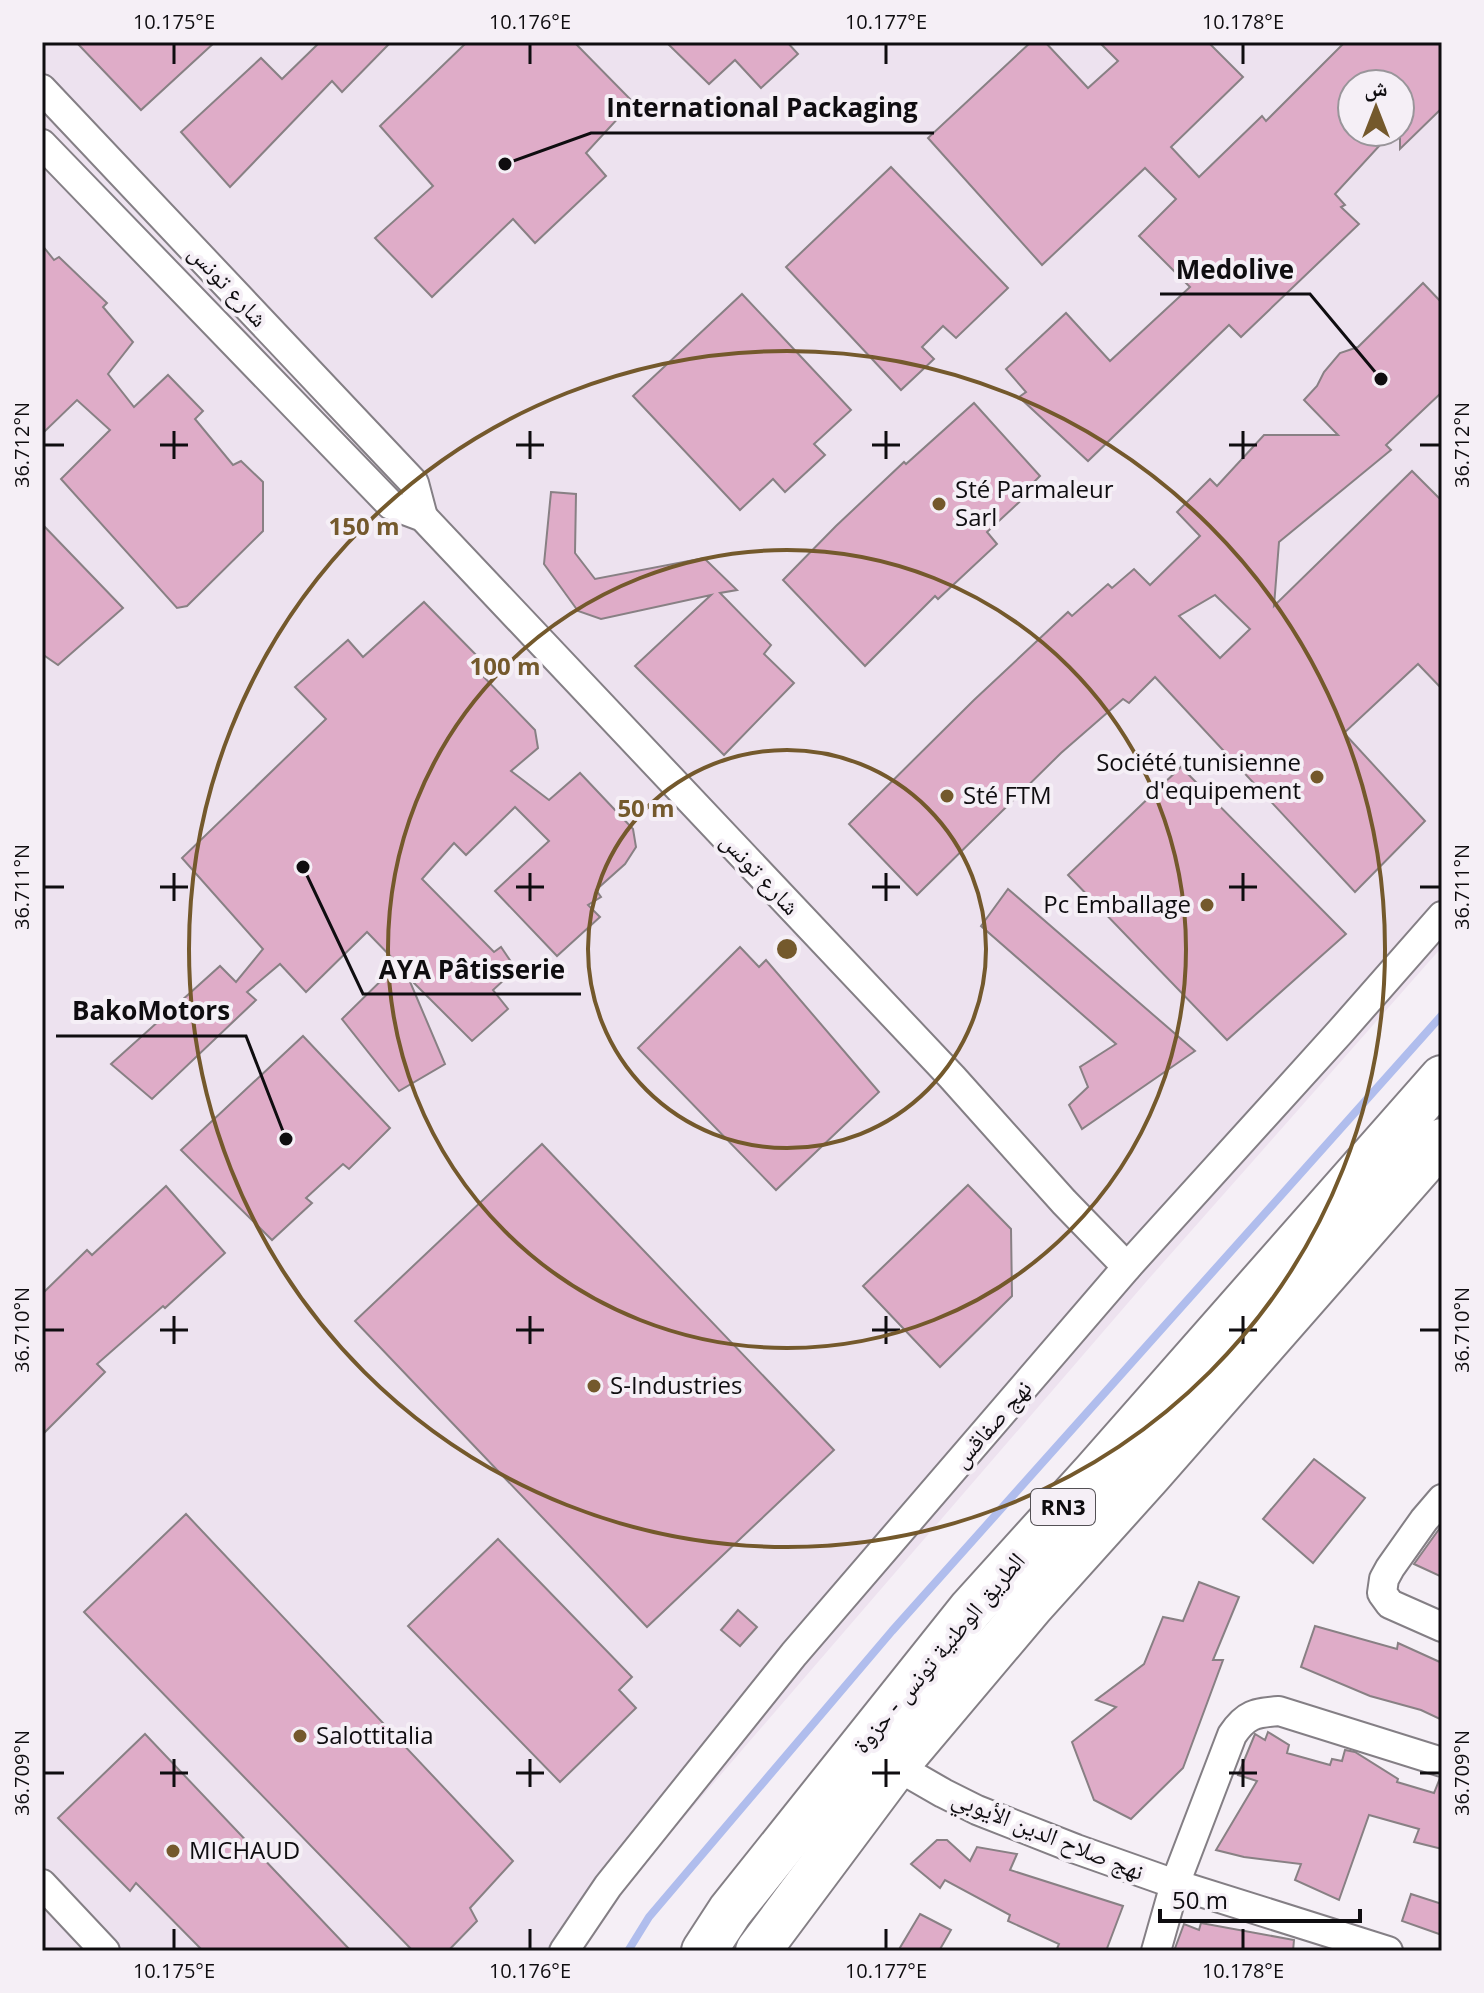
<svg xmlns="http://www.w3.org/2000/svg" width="1484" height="1993" viewBox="0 0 1484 1993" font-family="'Open Sans','Noto Naskh Arabic',sans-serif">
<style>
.built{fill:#ede2ef;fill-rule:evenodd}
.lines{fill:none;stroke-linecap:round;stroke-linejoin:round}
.stream{stroke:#b0bded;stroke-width:8}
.building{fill:#dfacc8;stroke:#888084;stroke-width:2;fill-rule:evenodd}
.minor-casing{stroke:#847f85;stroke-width:32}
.primary-casing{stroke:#847f85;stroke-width:48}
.minor{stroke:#fff;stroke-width:28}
.primary{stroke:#fff;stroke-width:44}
.ticks{fill:none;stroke:#0f0d10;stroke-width:3}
.ring{fill:none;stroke:#74592c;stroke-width:4}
.poi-dot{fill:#74592c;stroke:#f5eff6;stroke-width:3}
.labels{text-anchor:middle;stroke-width:8;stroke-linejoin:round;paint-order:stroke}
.shield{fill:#f5eff6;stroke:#545155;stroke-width:2}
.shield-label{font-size:22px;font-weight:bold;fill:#0f0d10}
.street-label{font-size:24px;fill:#0f0d10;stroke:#f5eff6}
.poi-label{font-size:24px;fill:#0f0d10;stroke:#f5eff6;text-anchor:start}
.centre{fill:#74592c;stroke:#f5eff6;stroke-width:4}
.ring-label{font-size:24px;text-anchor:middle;font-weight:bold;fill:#74592c;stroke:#f5eff6;stroke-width:8;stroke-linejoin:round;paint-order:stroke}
.leader{fill:none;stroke:#0f0d10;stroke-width:3}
.callout-dot{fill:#0f0d10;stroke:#f5eff6;stroke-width:3}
.callout-label{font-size:26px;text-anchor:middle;font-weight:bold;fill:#0f0d10;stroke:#f5eff6;stroke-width:8;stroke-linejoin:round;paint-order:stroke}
.neatline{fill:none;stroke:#0f0d10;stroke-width:3}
.ticks-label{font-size:20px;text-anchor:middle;fill:#0f0d10}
</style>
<rect width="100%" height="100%" fill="#f5eff6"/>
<!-- built -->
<path class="built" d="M42,42H1442V947L1146,1282L623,1888L583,1951H42ZM1352,84H1400V132H1352Z"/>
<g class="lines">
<!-- stream -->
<path class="stream" d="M628,1951L649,1917L892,1631L1442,1015"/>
</g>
<!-- building -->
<g class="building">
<path d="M76,42H215L141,110Z"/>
<path d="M320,42H391L342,92L332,81L230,187L181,132L261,58L282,79Z"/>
<path d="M467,42H574L633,102L586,153L606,176L535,243L513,219L432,297L375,238L433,186L380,126Z"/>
<path d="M666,42H787L798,54L761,88L735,60L709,84Z"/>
<path d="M1031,42H1045L1088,88L1118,61L1099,42H1208L1243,77L1171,147L1199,177L1262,116L1266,121L1345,42H1442V108L1400,149V84H1352V132H1392L1335,194L1345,205L1341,207L1359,224L1241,337L1229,325L1088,461L1019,397L1026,392L1006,369L1066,313L1110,361L1190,287L1139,236L1176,199L1145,168L1042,265L928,138Z"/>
<path d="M891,167L1008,288L956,338L943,326L922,347L934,359L901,390L786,267Z"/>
<path d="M42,245L54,260L59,257L107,303L103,307L133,342L108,374L134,407L168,375L203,411L195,419L233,465L241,461L263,482V531L187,606L177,608L61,479L110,430L77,400L42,434Z"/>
<path d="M1423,283L1442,303V392L1386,445L1391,450L1279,542L1274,606L1412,471L1442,501V689L1418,664L1344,733L1425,821L1355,892L1155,677L1129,703L1123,699L1061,753L917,895L849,824L974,700L1068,612L1072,616L1108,584L1112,588L1134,569L1150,585L1200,536L1177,512L1210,479L1217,486L1264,435H1338L1304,400L1317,386L1324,372L1340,353L1358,347ZM1215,595L1250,629L1220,658L1179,616Z"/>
<path d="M742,294L851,410L814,444L825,455L785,492L773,479L740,510L633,396Z"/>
<path d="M974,403L1040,476L1025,491L1029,493L987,532L997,544L938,599L935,596L865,666L783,580L836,526L904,462L906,464Z"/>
<path d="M551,492L576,494L575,553L595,579L704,558L737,590L720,593L771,645L764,654L794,683L724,755L635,666L711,595L601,619L578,611L544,564Z"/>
<path d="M42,524L123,608L58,665L42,654Z"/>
<path d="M424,602L486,665L477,670L535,730L538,748L511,771L549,800L580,773L633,829L636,847L625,864L596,890L601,897L588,905L600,917L557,956L495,891L549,841L515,807L466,855L454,843L422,879L494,952L501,947L516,969L493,990L508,1009L472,1041L408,977L445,1064L399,1091L342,1019L398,964L367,932L306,992L280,964L247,992L256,1000L152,1099L111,1064L220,966L236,982L263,949L182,858L326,719L295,687L348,640L363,657Z"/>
<path d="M1181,767L1346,934L1227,1040L1068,875Z"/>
<path d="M1008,889L1195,1051L1082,1129L1069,1105L1088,1087L1080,1067L1116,1044L981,926Z"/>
<path d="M740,947L759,967L766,960L879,1092L776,1190L638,1048Z"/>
<path d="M303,1036L390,1128L349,1169L343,1164L306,1198L312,1203L272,1240L181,1150Z"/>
<path d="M542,1144L834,1450L647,1627L355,1321Z"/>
<path d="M968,1185L1011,1229L1012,1296L940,1367L863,1286Z"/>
<path d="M166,1186L225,1253L165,1308L163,1306L97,1364L105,1372L42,1435V1294L87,1250L92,1255Z"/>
<path d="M1314,1459L1365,1498L1313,1563L1263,1519Z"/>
<path d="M186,1514L513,1861L470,1908L477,1921L448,1951H413L84,1612Z"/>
<path d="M1442,1525V1577L1414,1564Z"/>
<path d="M498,1539L632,1677L619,1690L636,1708L560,1782L408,1626Z"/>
<path d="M1199,1582L1239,1597L1213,1660H1223L1183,1768L1131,1819L1094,1800L1072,1742L1116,1707L1096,1700L1144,1664L1163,1617L1183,1621Z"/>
<path d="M738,1610L757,1627L740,1646L721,1630Z"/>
<path d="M1315,1626L1397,1649L1398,1643L1442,1663V1720L1421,1710L1370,1696L1301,1667Z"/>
<path d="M1268,1732L1289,1745L1287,1753L1330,1765L1332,1759L1342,1761L1345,1750L1355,1752L1398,1779L1397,1782L1434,1793L1440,1778L1442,1779V1849L1414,1842L1419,1829L1369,1815L1339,1900L1295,1880L1301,1864L1244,1857L1216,1850L1257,1781L1238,1775L1255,1734L1265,1740Z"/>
<path d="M145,1734L351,1951H203L136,1883L130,1891L58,1818Z"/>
<path d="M937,1840H947L970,1861L977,1847L1017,1854L1010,1870L1123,1906L1106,1951H1056L1059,1944L1008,1921L1010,1915L945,1880L940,1888L911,1864Z"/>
<path d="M1411,1894L1442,1904V1935L1402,1921Z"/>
<path d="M920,1914L951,1930L939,1951H898Z"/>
<path d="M1201,1923L1294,1940L1293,1951H1174L1184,1924L1199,1930Z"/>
</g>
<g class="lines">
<defs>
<g id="minor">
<path d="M42,89L414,483L423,517"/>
<path d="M42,144L391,505L423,517L952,1077L1064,1202L1127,1267"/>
<path d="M1442,1499L1424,1520L1390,1568L1384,1579L1382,1593L1390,1604L1442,1627"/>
<path d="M882,1758L943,1793L977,1810L1076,1849L1175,1884L1388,1951"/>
<path d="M42,1884L105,1951"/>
<path d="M564,1951L608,1886L794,1654L1127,1267L1340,1032L1442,916"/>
<path d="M1156,1951L1175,1884L1232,1735C1246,1714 1255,1713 1279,1711L1442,1762"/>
</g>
<g id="primary">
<path d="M704,1951L730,1911L971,1609L1095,1472L1442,1078"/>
<path d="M758,1951L896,1766L1031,1606L1149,1475L1442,1141"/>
</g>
</defs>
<!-- minor casing -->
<use href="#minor" class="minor-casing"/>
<!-- primary casing -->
<use href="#primary" class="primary-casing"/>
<!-- minor -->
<use href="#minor" class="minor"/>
<!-- primary -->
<use href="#primary" class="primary"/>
</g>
<!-- ticks -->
<path class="ticks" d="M174,44V64M530,44V64M886,44V64M1243,44V64M174,431V459M530,431V459M886,431V459M1243,431V459M44,445H64M160,445H188M516,445H544M872,445H900M1229,445H1257M1420,445H1440M174,873V901M530,873V901M886,873V901M1243,873V901M44,887H64M160,887H188M516,887H544M872,887H900M1229,887H1257M1420,887H1440M174,1316V1344M530,1316V1344M886,1316V1344M1243,1316V1344M44,1330H64M160,1330H188M516,1330H544M872,1330H900M1229,1330H1257M1420,1330H1440M174,1759V1787M530,1759V1787M886,1759V1787M1243,1759V1787M44,1773H64M160,1773H188M516,1773H544M872,1773H900M1229,1773H1257M1420,1773H1440M174,1929V1949M530,1929V1949M886,1929V1949M1243,1929V1949"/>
<!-- distance rings -->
<g class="ring">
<circle cx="787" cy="949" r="199"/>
<circle cx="787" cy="949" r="399"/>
<circle cx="787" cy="949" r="598"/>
</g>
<!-- markers -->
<g class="poi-dot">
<circle cx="939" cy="504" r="8"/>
<circle cx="1317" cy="777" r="8"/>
<circle cx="947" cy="796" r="8"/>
<circle cx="1207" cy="905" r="8"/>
<circle cx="594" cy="1386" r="8"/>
<circle cx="300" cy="1736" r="8"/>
<circle cx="173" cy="1851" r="8"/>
</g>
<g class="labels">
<!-- shield labels -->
<rect class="shield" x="1031" y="1489" width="64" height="36" rx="6"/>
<g class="shield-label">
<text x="1063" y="1515">RN3</text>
</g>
<!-- street labels -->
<g class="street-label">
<text transform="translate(228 286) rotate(47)" y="8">شارع تونس</text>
<text transform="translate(760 874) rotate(47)" y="8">شارع تونس</text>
<text transform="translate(992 1424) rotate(-49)" y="8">نهج صفاقس</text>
<text transform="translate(939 1653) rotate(-50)" y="8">الطريق الوطنية تونس - حزوة</text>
<text transform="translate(1048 1835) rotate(22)" y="8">نهج صلاح الدين الأيوبي</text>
</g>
<!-- poi labels -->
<g class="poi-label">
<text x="955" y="498">Sté Parmaleur<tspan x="955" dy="28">Sarl</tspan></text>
<text x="1301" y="771" text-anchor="end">Société tunisienne<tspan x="1301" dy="28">d'equipement</tspan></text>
<text x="963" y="804">Sté FTM</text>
<text x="1191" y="913" text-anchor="end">Pc Emballage</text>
<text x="610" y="1394">S-Industries</text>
<text x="316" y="1744">Salottitalia</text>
<text x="189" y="1859">MICHAUD</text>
</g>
</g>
<circle cx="787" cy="949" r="12" class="centre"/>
<g class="ring-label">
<text x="364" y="535">150 m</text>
<text x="505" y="675">100 m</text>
<text x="646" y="817">50 m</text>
</g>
<!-- callouts -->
<path class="leader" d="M505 164L591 133H934M1381 379L1310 294H1160M303 867L363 994H581M286 1139L246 1036H56"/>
<g class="callout-dot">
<circle cx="505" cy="164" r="8"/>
<circle cx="1381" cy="379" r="8"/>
<circle cx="303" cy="867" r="8"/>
<circle cx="286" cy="1139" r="8"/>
</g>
<g class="callout-label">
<text x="762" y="117">International Packaging</text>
<text x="1235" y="279">Medolive</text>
<text x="472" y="979">AYA Pâtisserie</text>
<text x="151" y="1020">BakoMotors</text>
</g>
<!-- border -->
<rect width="1484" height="1993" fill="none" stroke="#f5eff6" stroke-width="88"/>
<!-- north arrow -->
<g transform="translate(1376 108)"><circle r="38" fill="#f5eff6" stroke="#99959a" stroke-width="2"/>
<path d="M0-6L14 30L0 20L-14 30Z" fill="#74592c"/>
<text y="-12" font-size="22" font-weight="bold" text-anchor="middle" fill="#0f0d10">ش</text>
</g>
<!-- scale -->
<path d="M1160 1909v12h200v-12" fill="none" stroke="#0f0d10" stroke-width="4"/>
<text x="1172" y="1909" font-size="24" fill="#0f0d10" stroke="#f5eff6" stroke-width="6" paint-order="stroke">50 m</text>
<rect x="44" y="44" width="1396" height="1905" class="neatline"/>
<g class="ticks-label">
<text x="174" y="29">10.175°E</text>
<text x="530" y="29">10.176°E</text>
<text x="886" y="29">10.177°E</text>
<text x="1243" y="29">10.178°E</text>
<text transform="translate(22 445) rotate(-90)" y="7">36.712°N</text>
<text transform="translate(1462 445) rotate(-90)" y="7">36.712°N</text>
<text transform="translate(22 887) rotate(-90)" y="7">36.711°N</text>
<text transform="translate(1462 887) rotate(-90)" y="7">36.711°N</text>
<text transform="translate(22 1330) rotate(-90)" y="7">36.710°N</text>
<text transform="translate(1462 1330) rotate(-90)" y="7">36.710°N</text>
<text transform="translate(22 1773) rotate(-90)" y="7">36.709°N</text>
<text transform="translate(1462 1773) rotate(-90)" y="7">36.709°N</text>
<text x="174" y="1978">10.175°E</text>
<text x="530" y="1978">10.176°E</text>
<text x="886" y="1978">10.177°E</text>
<text x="1243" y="1978">10.178°E</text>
</g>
</svg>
